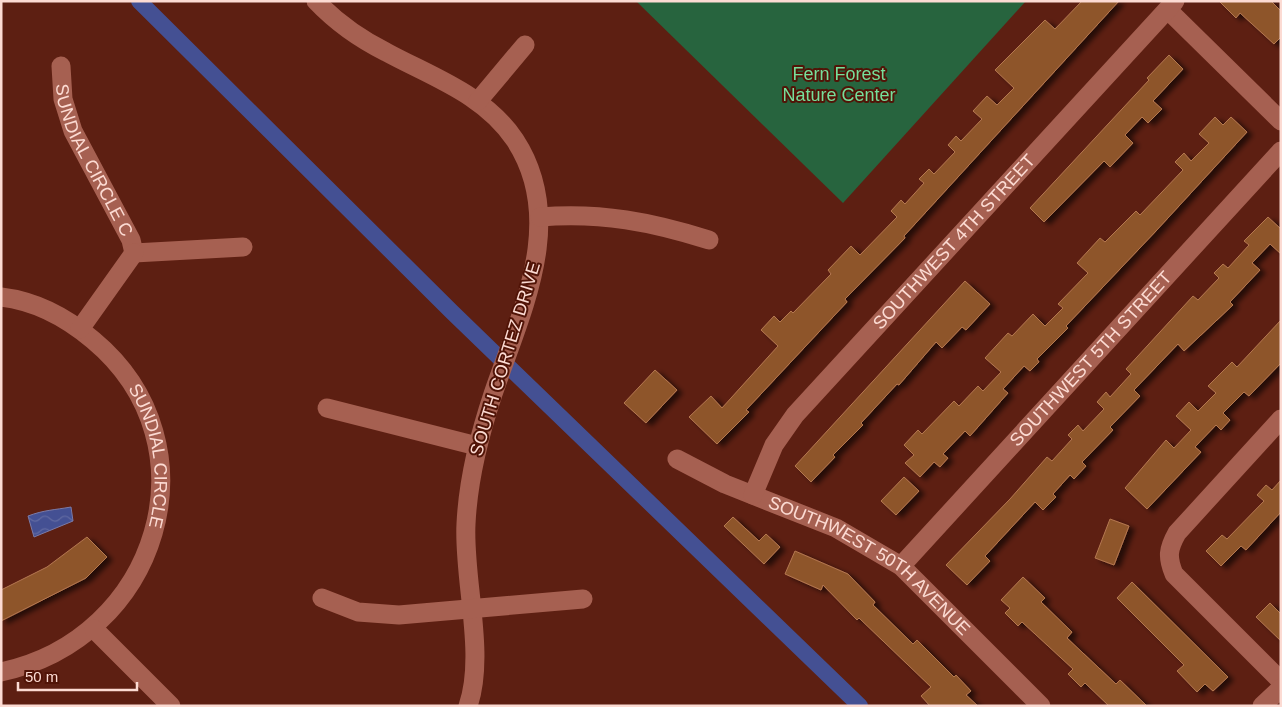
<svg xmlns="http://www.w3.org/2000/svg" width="1282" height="707" viewBox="0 0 1282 707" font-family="Helvetica,sans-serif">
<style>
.park{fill:#27643e}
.water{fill:url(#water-waves);stroke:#7b7aa6}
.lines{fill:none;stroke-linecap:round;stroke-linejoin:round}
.canal{stroke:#445093;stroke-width:16}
.building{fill:#8e552c;stroke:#b57850;filter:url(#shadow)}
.minor{stroke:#a66051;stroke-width:19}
.labels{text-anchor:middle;stroke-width:4;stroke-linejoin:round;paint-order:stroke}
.park-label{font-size:18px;fill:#76df9b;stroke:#511407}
.street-label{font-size:18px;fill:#fcdbd3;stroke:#511407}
</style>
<defs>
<pattern id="water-waves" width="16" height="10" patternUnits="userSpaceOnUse" patternTransform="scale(1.25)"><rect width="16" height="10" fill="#445093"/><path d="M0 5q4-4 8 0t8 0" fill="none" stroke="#6069a1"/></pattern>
<filter id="shadow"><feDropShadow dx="5.5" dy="3" stdDeviation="2.5" flood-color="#0009"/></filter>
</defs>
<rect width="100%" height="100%" fill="#5d1f12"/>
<!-- park -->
<path class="park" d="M636,1H1026L843,203Z"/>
<!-- water -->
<path class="water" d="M71,507L73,521L34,537L28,516C44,510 54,510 71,507Z"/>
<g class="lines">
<!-- canal -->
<path class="canal" d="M139,1L452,312L860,706"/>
</g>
<!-- building -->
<g class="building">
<path d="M1082,1H1119L904,236L905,238L845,299L847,302L746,410L749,412L717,444L689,417L711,396L722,408L778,346L761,330L774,316L780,322L791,311L793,313L831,274L828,270L851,246L860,255L897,217L891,211L901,200L905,204L924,183L919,179L929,169L934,174L955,152L948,145L956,136L961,141L982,119L973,111L987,96L997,105L1014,88L995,70L1045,20L1055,29Z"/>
<path d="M1219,1H1271L1281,11V37L1274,44L1240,13L1236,18Z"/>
<path d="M1169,55L1183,69L1153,101L1162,109L1148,123L1142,117L1125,135L1133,143L1110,167L1104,161L1044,222L1030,208L1149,80L1147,78Z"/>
<path d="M1215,117L1223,125L1231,117L1247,132L1156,231L1066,326L1068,328L1037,359L1039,362L1030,371L1024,366L1003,389L1008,393L970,436L965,431L943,454L948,458L940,467L934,462L920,477L905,463L914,455L904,445L918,430L922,434L954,401L959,406L978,386L983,391L1001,372L985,358L1008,333L1012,336L1033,314L1045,326L1063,308L1058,304L1088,273L1077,263L1100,238L1105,242L1136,211L1140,215L1183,170L1175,162L1184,153L1191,161L1209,143L1199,134Z"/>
<path d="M1268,217L1281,229V254L1270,244L1252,263L1260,270L1230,302L1233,305L1184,351L1178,344L1134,390L1140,396L1110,427L1113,430L1082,462L1086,466L1074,479L1070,475L1053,494L1056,497L1043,510L1035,502L985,556L990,561L967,585L946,565L1010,499L1047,457L1052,461L1072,439L1068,435L1078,425L1083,431L1104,409L1097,402L1106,392L1110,397L1131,374L1126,369L1193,296L1198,300L1219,278L1214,273L1223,264L1228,268L1249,245L1244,241Z"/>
<path d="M965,281L990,304L966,330L962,327L942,348L936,342L899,385L897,384L861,423L863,425L833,455L835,457L811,482L795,466Z"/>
<path d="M1281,320V363L1249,396L1244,392L1223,413L1230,420L1221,430L1216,425L1195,447L1201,452L1147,509L1125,488L1166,440L1174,448L1191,430L1176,416L1189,402L1198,411L1216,393L1208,386L1232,362L1237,367Z"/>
<path d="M655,370L677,390L646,423L624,403Z"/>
<path d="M904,477L919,491L896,515L881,501Z"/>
<path d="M1281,480V512L1246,550L1241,546L1221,566L1206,551L1222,535L1227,539L1264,501L1257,495L1266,485L1272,490Z"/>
<path d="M733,517L759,541L766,534L780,547L764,564L724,526Z"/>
<path d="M1110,519L1129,526L1114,565L1095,558Z"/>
<path d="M87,537L107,557L86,578L1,621V590L47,567Z"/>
<path d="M795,551L848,574L875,602L873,605L913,644L917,640L954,677L956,675L971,691L966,695L978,706H930L921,696L931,687L859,618L857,620L823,585L821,590L785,574Z"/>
<path d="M1023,577L1045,598L1041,602L1072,632L1067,638L1116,684L1120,680L1147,706H1109L1085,683L1081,687L1068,674L1073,669L1022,622L1018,626L1005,613L1010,608L1001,600Z"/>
<path d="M1132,582L1228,677L1213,691L1205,684L1197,692L1177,671L1184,665L1117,598Z"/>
<path d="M1270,603L1281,614V641L1256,617Z"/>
</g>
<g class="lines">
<!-- minor -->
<g class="minor">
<path d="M316,1C336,22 360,39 386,52C432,77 484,94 515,140C568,221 520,314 493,394C479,436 468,480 466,524C463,579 486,654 468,706"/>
<path d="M1168,10L1281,121"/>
<path id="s1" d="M61,66L63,99L73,131L131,240L134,253"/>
<path d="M478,101L525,45"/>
<path d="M540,217C601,212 652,222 709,240"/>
<path d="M134,253L243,247"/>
<path id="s2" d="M1,297C35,301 67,318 93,340C219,445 158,639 1,672"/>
<path d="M80,329L134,253"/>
<path d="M327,408L477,446"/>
<path d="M1281,419L1177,533C1168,549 1167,557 1174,574L1281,681"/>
<path id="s3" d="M677,459L725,484L836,528L901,566L1041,706"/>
<path id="s4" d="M753,495L774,445L795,415L1175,1"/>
<path id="s5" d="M901,566L1281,151"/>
<path d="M322,598L358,612L399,615L583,599"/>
<path d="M94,629L171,706"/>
<path d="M1262,706L1281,688"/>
</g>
</g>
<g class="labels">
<!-- park labels -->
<g class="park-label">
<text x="839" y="80">Fern Forest<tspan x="839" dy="21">Nature Center</tspan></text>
</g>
<!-- street labels -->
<g class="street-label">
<text dy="6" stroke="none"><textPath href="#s1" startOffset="101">SUNDIAL CIRCLE C</textPath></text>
<text dy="6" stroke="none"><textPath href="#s4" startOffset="326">SOUTHWEST 4TH STREET</textPath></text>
<text transform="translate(505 359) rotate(-73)" y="6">SOUTH CORTEZ DRIVE</text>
<text dy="6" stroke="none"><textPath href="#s5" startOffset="281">SOUTHWEST 5TH STREET</textPath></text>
<text dy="6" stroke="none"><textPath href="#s2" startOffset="238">SUNDIAL CIRCLE</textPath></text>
<text dy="6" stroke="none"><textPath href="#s3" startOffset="222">SOUTHWEST 50TH AVENUE</textPath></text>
</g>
</g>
<!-- border -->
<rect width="1282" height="707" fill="none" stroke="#fcdbd3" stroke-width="5"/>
<!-- scale -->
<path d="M18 682v8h119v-8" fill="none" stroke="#fcdbd3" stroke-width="2.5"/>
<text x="25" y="682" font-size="15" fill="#fcdbd3" stroke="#511407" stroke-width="4" paint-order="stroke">50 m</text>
</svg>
